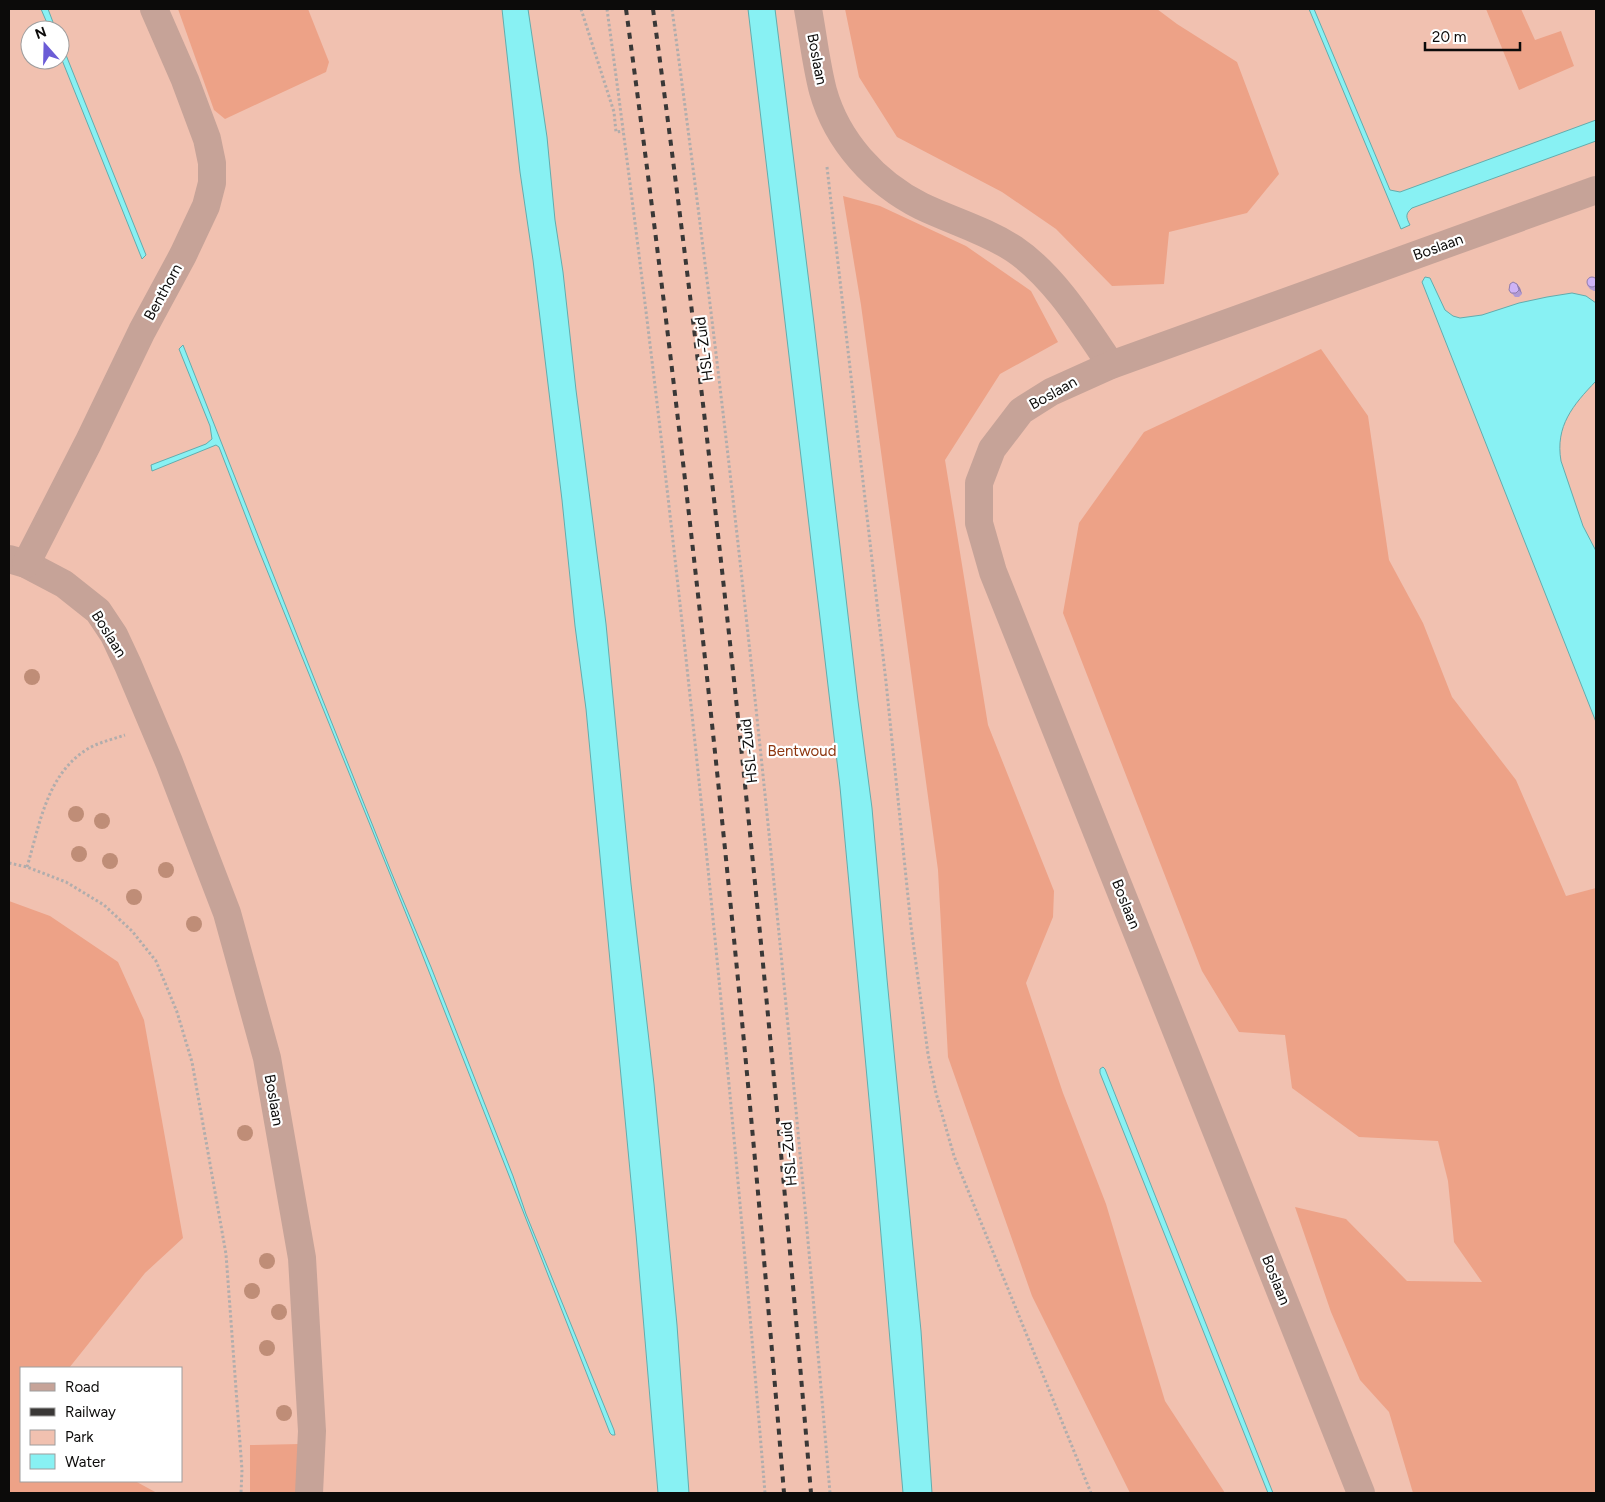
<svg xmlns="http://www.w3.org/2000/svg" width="1605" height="1502" viewBox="0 0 1605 1502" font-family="Figtree,sans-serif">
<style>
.green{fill:#f1c1b0;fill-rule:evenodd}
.forest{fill:#eda287}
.water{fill:#88f1f3;stroke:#63acad}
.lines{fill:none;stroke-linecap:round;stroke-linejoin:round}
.path{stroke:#b1adac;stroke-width:3;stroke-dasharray:2.5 2.5;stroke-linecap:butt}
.minor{stroke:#c6a398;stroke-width:28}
.rail{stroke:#3a3837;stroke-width:4;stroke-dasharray:6 6;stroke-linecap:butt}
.tree{fill:#bf8d77}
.wall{fill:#b19ad4}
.shaded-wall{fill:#907dac}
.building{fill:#ceb3f6;stroke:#907dac}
.labels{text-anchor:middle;stroke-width:4.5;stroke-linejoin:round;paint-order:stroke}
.street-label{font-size:15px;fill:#0c0b0a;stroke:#fff}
.park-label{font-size:15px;fill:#8d360f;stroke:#fff}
</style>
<rect width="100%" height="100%" fill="#fcf7f6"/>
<!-- green -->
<path class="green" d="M9,9H1596V1493H9ZM30,30H60V60H30ZM21,1368H181V1481H21Z"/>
<!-- forest -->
<g class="forest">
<path d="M178,9H308L329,62L326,72L225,119L214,110Z"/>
<path d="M845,9H1157L1177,24L1237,62L1279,174L1247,213L1169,232L1164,284L1112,286L1056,229L1002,192L897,137L859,77Z"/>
<path d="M1486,9H1521L1535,40L1561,31L1574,66L1519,90Z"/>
<path d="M843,196L880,206L966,246L1031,291L1058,342L1000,374L945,460L988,725L1054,891L1053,917L1026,983L1063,1093L1106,1204L1165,1401L1225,1493H1130L1032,1296L948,1057L938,870L861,305Z"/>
<path d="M1321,349L1368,416L1389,560L1423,623L1452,697L1516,780L1566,896L1596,888V1493H1413L1389,1412L1360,1380L1331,1312L1295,1207L1346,1219L1407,1281L1482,1282L1454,1242L1448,1181L1438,1141L1359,1137L1292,1088L1285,1035L1239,1032L1202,971L1063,613L1079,523L1144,432Z"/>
<path d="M9,901L50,916L118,962L144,1020L183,1238L145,1273L69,1368H21V1481H135L157,1493H9Z"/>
<path d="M300,1444V1493H250V1445Z"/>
</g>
<!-- water -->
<g class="water">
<path d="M41,9H48L56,30H50Z"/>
<path d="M502,9H528L547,137L555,220L563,272L576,390L606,624L631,884L654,1084L677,1325L689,1493H658L636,1234L586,709L575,626L562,500L533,260L520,172Z"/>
<path d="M748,9H775L814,323L858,701L872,808L887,979L921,1331L932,1493H903L874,1153L840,787Z"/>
<path d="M1309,9H1314L1390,190L1400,192L1596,120V141L1412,208C1405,214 1406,217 1410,225L1401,229Z"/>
<path d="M60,40L146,255L142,259L60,55Z"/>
<path d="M1425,277L1430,278L1445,310L1453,316L1460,318L1482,315L1519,303L1547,297L1572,293L1586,296L1596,303V381C1573,405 1555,426 1561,461L1583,526L1596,551V722L1422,282Z"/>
<path d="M183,345L308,663L392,874L431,967L513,1176L526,1214L614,1430L615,1435H612L610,1433L415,936L256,543L219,447L216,445L152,471L151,465L206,444L212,439L210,426L179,349Z"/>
<path d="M1103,1067L1105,1069L1273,1493H1268L1100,1073V1069Z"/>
</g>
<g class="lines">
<!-- path -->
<g class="path">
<path d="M581,9L614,112L616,132L623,131"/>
<path d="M607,9C674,502 724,997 765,1493"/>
<path d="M672,9C739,502 788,997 830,1493"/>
<path d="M827,167L886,682L911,926L928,1054L936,1093L954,1156L1091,1493"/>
<path d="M9,863L27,867L66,882L104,905L132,931L156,961L177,1012L192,1062L226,1254L242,1470L241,1493"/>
<path d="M27,867C39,827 46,778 83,752C95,743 111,740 125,735"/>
</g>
<!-- minor -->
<g class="minor">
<path d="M808,9C813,36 816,64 823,91C837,141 875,183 921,206C952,221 985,230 1014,249C1054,276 1084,325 1111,365"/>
<path d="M9,559L26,564L64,584L98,611L114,635L128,665L169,762L227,913L267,1058L302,1258L312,1431L309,1493"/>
<path d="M26,564L88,443L142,331L183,255L206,206L212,183V163L207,139L185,80L154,9"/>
<path d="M1361,1493L993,572L979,523V483L992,449L1021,411L1051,392L1111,365L1596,190"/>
</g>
<!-- rail -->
<g class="rail">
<path d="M626,9C693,502 743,997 784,1493"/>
<path d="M653,9C720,502 769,997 811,1493"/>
</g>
</g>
<!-- trees -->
<g class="tree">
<circle cx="32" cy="677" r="8"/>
<circle cx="76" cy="814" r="8"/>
<circle cx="102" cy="821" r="8"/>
<circle cx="79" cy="854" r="8"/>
<circle cx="110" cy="861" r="8"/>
<circle cx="166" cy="870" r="8"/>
<circle cx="134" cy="897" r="8"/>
<circle cx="194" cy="924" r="8"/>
<circle cx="245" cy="1133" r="8"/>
<circle cx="267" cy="1261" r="8"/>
<circle cx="252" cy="1291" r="8"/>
<circle cx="279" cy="1312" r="8"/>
<circle cx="267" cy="1348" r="8"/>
<circle cx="284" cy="1413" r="8"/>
</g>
<!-- wall -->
<g class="wall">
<path d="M1596,279V291H1594L1590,289L1587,285Z"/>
<path d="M1517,284L1520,288L1522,294L1519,297H1515L1509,290Z"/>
</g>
<!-- shaded-wall -->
<path class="shaded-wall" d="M1517,284L1520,288L1522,294L1519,290Z"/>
<!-- building -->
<g class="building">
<circle cx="1592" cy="282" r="5"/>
<path d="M1513,282L1517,284L1519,290L1516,293H1511L1509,290L1510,284Z"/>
</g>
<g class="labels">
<!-- street labels -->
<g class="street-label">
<text transform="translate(817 59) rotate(79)" y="5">Boslaan</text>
<text transform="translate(1438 247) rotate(-20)" y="5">Boslaan</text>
<text transform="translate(163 292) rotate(-61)" y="5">Benthorn</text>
<text transform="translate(704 349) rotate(-97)" y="5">HSL-Zuid</text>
<text transform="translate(1053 393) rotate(-29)" y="5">Boslaan</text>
<text transform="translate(109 634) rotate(58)" y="5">Boslaan</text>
<text transform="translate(749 751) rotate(-96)" y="5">HSL-Zuid</text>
<text transform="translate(1126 904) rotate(68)" y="5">Boslaan</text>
<text transform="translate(274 1100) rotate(80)" y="5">Boslaan</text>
<text transform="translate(789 1154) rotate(-95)" y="5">HSL-Zuid</text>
<text transform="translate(1276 1280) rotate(68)" y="5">Boslaan</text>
</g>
<!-- park labels -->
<g class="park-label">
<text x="802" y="756">Bentwoud</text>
</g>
</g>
<!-- border -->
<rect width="1605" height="1502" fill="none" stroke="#0c0b0a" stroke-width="20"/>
<!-- legend -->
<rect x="20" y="1367" width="162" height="115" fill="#ffffff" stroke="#9e9d9d"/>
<rect x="30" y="1383" width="25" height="8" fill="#c6a398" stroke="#9e9d9d"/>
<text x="65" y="1392" font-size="15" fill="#0c0b0a">Road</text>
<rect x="30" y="1408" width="25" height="8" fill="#3a3837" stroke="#9e9d9d"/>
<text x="65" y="1417" font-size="15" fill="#0c0b0a">Railway</text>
<rect x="30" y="1430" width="25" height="15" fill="#f1c1b0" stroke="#9e9d9d"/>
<text x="65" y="1442" font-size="15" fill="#0c0b0a">Park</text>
<rect x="30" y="1454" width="25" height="15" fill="#88f1f3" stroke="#9e9d9d"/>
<text x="65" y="1467" font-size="15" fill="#0c0b0a">Water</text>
<!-- north arrow -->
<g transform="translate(45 45) rotate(340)"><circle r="24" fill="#ffffff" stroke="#9e9d9d"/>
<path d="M0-4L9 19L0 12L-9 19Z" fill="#6b5cd6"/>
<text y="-8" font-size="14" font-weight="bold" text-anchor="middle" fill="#0c0b0a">N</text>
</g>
<!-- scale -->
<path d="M1425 42v8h95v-8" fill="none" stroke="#0c0b0a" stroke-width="2.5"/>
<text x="1432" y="42" font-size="15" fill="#0c0b0a" stroke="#ffffff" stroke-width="4" paint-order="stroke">20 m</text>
</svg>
